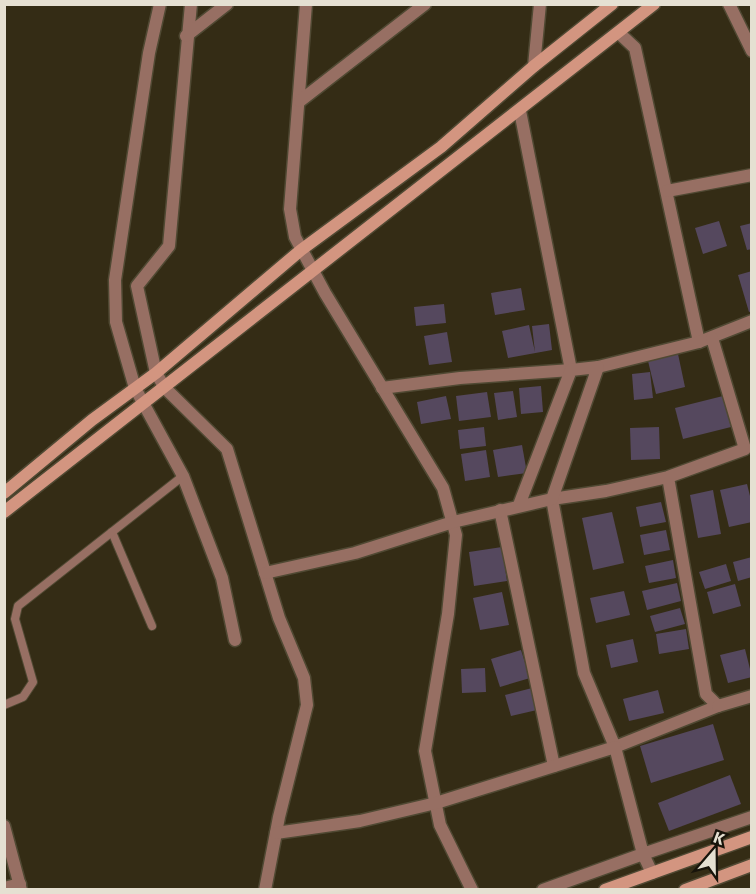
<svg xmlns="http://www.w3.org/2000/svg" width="756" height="894" viewBox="0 0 756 894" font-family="'Fira Sans',sans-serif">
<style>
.building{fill:#55485e}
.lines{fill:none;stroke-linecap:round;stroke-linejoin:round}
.lane-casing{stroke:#504933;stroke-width:10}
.street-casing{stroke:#504933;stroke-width:15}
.secondary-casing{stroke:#504933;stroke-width:15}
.lane{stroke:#976f63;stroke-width:8}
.street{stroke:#976f63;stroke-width:12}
.secondary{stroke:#d39580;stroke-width:12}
</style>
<rect width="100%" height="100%" fill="#342c15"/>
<!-- building -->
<g class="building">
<path d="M719,221L727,246L703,254L695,228Z"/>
<path d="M752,223V249L747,250L740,226Z"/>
<path d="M752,271V311L749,312L738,275Z"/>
<path d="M521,288L525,310L495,315L491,293Z"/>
<path d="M444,304L446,323L416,326L414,307Z"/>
<path d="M549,324L552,350L508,358L502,331L529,325L535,352L532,326Z"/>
<path d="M447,332L452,362L429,365L424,336Z"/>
<path d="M678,354L685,387L656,394L648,361Z"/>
<path d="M650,372L653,398L634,400L632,374Z"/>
<path d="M541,386L543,412L521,414L519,388Z"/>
<path d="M513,391L517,417L498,420L494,393Z"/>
<path d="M487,392L491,417L459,421L456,396Z"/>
<path d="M446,396L451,419L421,424L417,402Z"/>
<path d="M723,396L731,427L683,439L675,408Z"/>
<path d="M484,427L486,446L460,449L458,430Z"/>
<path d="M659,427L660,459L631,460L630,428Z"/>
<path d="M522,445L527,473L498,477L493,450Z"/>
<path d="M486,450L490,477L465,481L461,454Z"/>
<path d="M747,484L752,504V522L729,527L720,490Z"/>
<path d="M713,490L721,534L698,538L690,495Z"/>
<path d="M661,502L666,522L640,527L636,507Z"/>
<path d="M612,512L624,563L593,570L582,518Z"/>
<path d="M666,530L670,550L644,555L640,535Z"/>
<path d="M502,547L507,581L474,586L469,552Z"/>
<path d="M752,557V577L738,581L733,562Z"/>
<path d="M673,560L676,578L649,583L645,566Z"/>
<path d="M726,564L731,581L705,589L699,572Z"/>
<path d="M677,583L681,601L647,610L642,591Z"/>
<path d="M735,584L741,606L713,614L707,592Z"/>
<path d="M624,591L630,615L596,623L590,598Z"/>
<path d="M502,592L509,625L480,630L473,598Z"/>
<path d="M680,608L685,624L655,632L650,616Z"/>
<path d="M686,629L689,649L659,654L656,634Z"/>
<path d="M633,639L638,662L611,668L606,645Z"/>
<path d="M745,649L752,677L728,683L720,655Z"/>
<path d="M521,650L530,678L500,687L491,659Z"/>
<path d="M485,668L486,692L462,693L461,669Z"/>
<path d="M532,688L537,710L511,716L505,695Z"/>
<path d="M658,690L664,713L629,721L623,699Z"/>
<path d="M713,724L724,760L651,783L640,746Z"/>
<path d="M730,775L741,804L669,831L658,803Z"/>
</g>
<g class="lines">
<defs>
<g id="lane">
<path d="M112,532L152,626"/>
<path d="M4,705L23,697L33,682L15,619L18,606L183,476"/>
</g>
<g id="street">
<path d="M160,4L149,53L115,280L116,322L135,388L183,476L222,578L235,640"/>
<path d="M191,4L169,246L137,286L156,373L165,388L227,449L279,618L304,678L307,705L279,817L265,890"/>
<path d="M306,4L290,209L295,237L325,293L443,488L456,535L448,614L425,751L440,825L472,890"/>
<path d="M729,4L752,51"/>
<path d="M619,33L635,48L699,342"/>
<path d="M186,36L227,4"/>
<path d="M534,66L540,4"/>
<path d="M300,101L425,4"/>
<path d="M667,191L752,175"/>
<path d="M598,367L699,342L752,321"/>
<path d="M382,388L460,378L571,370L520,111"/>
<path d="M668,477L706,694L718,706L615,747L584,673L552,499L606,491L668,477L745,449L712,338"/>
<path d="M500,510L554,766"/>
<path d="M265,573L355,553L453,522L552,499L598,367L571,370L519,505"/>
<path d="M718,706L752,696"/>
<path d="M4,826L21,890"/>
<path d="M276,833L360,821L436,803L615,747L643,854L752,817"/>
<path d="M4,888L20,884"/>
<path d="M543,890L643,854L652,873"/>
</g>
<g id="secondary">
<path d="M4,493L92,420L156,373L301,250L441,147L534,66L612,4"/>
<path d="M4,512L654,4"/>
<path d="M605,890L752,837"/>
<path d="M685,890L752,865"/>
</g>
</defs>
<!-- lane casing -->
<use href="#lane" class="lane-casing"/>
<!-- street casing -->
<use href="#street" class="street-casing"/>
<!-- secondary casing -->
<use href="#secondary" class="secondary-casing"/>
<!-- lane -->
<use href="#lane" class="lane"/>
<!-- street -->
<use href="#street" class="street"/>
<!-- secondary -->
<use href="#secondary" class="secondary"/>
</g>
<!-- border -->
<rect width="756" height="894" fill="none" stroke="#e5e0d2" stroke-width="12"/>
<!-- north arrow -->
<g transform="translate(714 852) rotate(20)" stroke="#18140b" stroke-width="4.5" paint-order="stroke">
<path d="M0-4.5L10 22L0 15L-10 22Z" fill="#e5e0d2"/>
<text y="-9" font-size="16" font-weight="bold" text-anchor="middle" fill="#e5e0d2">K</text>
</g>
</svg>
